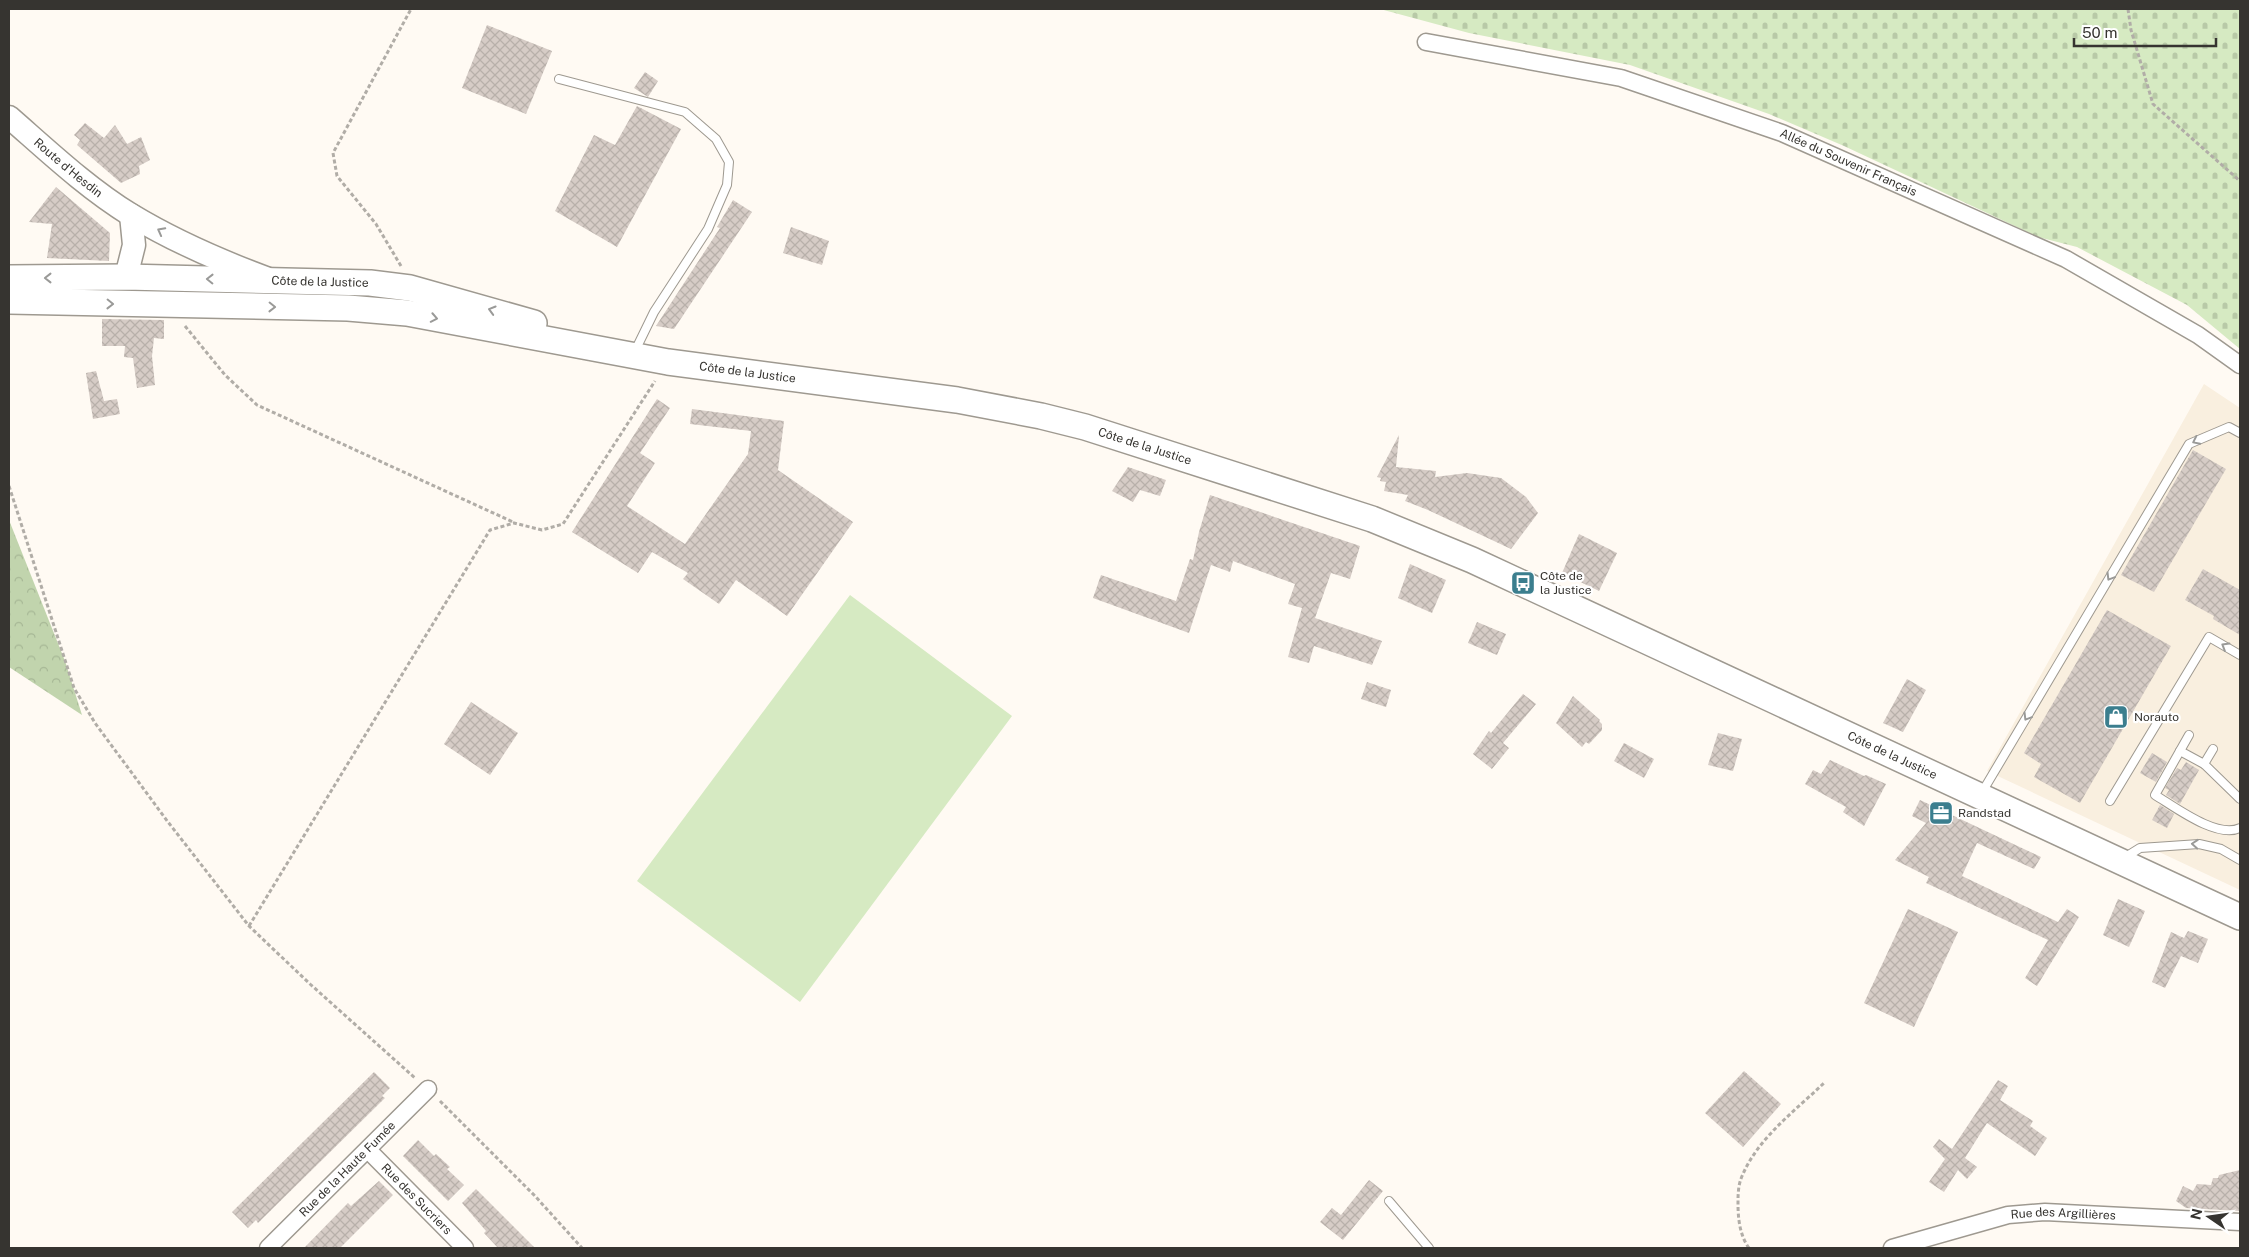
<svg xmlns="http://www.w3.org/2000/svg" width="2249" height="1257" viewBox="0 0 2249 1257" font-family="'Public Sans',sans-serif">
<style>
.built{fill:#f9efdf}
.forest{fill:url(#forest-crowns)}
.cemetery{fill:url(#cemetery-stones)}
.garden{fill:#d6eac2}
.building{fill:url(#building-cross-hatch)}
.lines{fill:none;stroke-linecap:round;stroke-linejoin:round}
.lane-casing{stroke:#9e9990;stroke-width:10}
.street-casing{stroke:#9e9990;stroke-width:19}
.secondary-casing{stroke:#9e9990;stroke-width:25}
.primary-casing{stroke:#9e9990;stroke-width:28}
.path{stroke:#b1ada7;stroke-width:3;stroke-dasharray:4 2.5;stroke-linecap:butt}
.lane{stroke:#fff;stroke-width:8}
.street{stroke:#fff;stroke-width:16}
.secondary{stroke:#fff;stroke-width:22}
.primary{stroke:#fff;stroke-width:25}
.oneway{stroke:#9a9a98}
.labels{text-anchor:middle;stroke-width:4.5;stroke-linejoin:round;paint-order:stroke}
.street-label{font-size:12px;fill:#363430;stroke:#fff}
.poi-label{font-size:12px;fill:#363430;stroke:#fff;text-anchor:start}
</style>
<defs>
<pattern id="forest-crowns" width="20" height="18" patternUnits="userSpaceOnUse" patternTransform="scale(1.25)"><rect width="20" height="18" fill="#c1d4ad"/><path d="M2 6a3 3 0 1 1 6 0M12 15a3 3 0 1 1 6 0" fill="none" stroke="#a6b795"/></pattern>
<pattern id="cemetery-stones" width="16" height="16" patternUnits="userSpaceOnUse" patternTransform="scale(1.25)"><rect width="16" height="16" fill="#d6eac2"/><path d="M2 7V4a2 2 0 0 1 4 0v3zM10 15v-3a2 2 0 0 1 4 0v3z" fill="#b8c9a7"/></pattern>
<pattern id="building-cross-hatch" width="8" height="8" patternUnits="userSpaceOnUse" patternTransform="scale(1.25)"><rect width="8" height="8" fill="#d6ccc6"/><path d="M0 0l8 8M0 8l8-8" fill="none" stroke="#b8b0aa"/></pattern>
</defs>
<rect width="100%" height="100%" fill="#fffaf3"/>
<!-- built -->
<path class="built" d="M2204,384L2240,408V890L1987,771Z"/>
<!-- forest -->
<path class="forest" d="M9,520L65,661L82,715L9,667Z"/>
<!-- cemetery -->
<path class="cemetery" d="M1380,9H2240V349L2187,305L2077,247L2038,237L1844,146L1769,114L1630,65L1469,33Z"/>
<!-- garden -->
<path class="garden" d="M850,595L1012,716L800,1002L637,881Z"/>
<!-- building -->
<g class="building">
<path d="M487,25L552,51L526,114L462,88Z"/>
<path d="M645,72L658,81L648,97L634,88Z"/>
<path d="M637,106L681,129L617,247L555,211L594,135L615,145Z"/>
<path d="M85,123L104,138L115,125L127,144L141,137L150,160L139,166L140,174L121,183L77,145L80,140L74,135Z"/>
<path d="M56,187L110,233L109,261L47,258L52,224L29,222Z"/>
<path d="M733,200L752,212L674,329L656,326L720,228L717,227Z"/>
<path d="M791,227L829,241L822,265L783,253Z"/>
<path d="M102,319L164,320V339L154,338L152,356L155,385L137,388L133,358L124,357L125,346H102Z"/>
<path d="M96,371L104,401L117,399L120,414L93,419L86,373Z"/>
<path d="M657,399L670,408L640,453L655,463L627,506L685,544L748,454L751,431L690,424L692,409L784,421L778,470L853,522L787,616L736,580L719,604L683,579L688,573L652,552L638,573L572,532Z"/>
<path d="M1399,435L1396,467L1436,471L1435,477L1467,473L1501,478L1526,497L1538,513L1511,549L1428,510L1405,501L1408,495L1384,491L1386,482L1380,481L1381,478L1377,477Z"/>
<path d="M2193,450L2226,469L2154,592L2121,575Z"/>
<path d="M1128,467L1166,480L1160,496L1140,490L1133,502L1112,491Z"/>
<path d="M1210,495L1360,546L1350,579L1331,573L1315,618L1382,641L1372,665L1314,646L1309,663L1288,657L1302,608L1288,604L1295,584L1233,561L1230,572L1211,565L1189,633L1093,598L1101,575L1176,601L1190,559L1193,560L1199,532Z"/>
<path d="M1579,534L1617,553L1599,591L1562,573Z"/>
<path d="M1410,564L1446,580L1432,613L1398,598Z"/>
<path d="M2203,569L2240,590V635L2213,619L2214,616L2185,600Z"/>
<path d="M2107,610L2171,646L2080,803L2034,777L2041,764L2024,753Z"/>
<path d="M1477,622L1506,634L1497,655L1468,643Z"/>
<path d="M1907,679L1926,690L1903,732L1883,723Z"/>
<path d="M1367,682L1391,690L1386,707L1361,699Z"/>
<path d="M1523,694L1536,704L1503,743L1509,748L1492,769L1473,754L1489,731L1491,733Z"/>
<path d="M1573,696L1600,720L1599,721L1602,724V730L1589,744L1586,742L1582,747L1556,723Z"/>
<path d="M471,702L518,733L490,775L444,744Z"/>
<path d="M1718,733L1742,739L1733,771L1708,765Z"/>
<path d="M1624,743L1654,759L1644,778L1614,761Z"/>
<path d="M2152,753L2167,762L2156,782L2140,773Z"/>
<path d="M1830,760L1864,776L1866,775L1886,784L1864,826L1843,812L1846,807L1805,784L1813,770L1821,774Z"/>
<path d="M2186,762L2199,770L2180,804L2166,795L2169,790L2165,788L2177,768L2181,770Z"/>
<path d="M1920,800L2041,857L2034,869L1977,843L1962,876L2058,922L2067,909L2079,917L2037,986L2025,978L2048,940L1926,883L1929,877L1895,860L1926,823L1912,816Z"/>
<path d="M2160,805L2174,814L2167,828L2152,820Z"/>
<path d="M2118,899L2145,911L2129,947L2103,935Z"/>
<path d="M1908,909L1958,932L1914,1027L1864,1003Z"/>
<path d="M2188,931L2208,939L2198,963L2181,956L2165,988L2152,982L2171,932L2184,938Z"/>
<path d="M1744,1071L1781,1104L1743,1147L1705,1113Z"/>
<path d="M374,1072L390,1088L382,1096L385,1098L258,1223L256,1220L248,1228L232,1212Z"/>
<path d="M1998,1080L2008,1086L2000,1100L2033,1121L2030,1126L2047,1138L2035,1156L1987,1123L1965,1158L1977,1167L1967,1179L1958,1170L1944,1192L1929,1182L1945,1159L1933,1147L1939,1139L1952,1149Z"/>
<path d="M418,1140L434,1156L436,1154L450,1167L447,1169L464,1185L448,1201L403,1156Z"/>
<path d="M2240,1170V1211L2186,1208L2176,1201L2183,1186L2193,1191L2197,1184L2211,1185L2213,1178H2218L2219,1175Z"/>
<path d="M1369,1180L1383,1191L1343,1240L1320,1222L1332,1208L1341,1215Z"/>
<path d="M379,1181L393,1195L340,1248H304L348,1203L351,1206Z"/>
<path d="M476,1189L535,1248H498L484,1233L486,1231L462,1203Z"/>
</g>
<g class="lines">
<defs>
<g id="lane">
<path d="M559,79L685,112L716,139L729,162L727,185L708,229L654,312L635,351"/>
<path d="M2189,735L2155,795C2175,807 2217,839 2240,828"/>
<path d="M2213,749L2204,764L2240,799"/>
<path d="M2180,751L2204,764"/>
<path d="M1981,794L2189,444L2229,427L2240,433"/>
<path d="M2110,801L2209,637L2240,655"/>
<path d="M2124,858L2140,848L2199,844L2221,849L2240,860"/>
<path d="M1389,1201L1429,1248"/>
</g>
<g id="street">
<path id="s1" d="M1426,42L1621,78L1782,133L2066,259L2198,335L2240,365"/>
<path id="s2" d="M368,1150L465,1248"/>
<path id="s3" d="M268,1248L428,1089"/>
<path id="s4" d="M1892,1248L2008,1215L2045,1212L2240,1222"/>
</g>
<g id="secondary">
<path id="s5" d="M9,117C48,151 87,188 131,215C174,241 220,261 266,278"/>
<path d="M126,277L134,245L131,215"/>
</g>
<g id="primary">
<path id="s6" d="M9,278L126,277L370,283L410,288L534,323"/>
<path id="s7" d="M9,301L348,308L407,313L668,362L957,400L1041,416L1085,427L1372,519L1472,560L2240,917"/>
</g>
</defs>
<!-- lane casing -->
<use href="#lane" class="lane-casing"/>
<!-- street casing -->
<use href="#street" class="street-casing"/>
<!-- secondary casing -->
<use href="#secondary" class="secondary-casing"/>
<!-- primary casing -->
<use href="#primary" class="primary-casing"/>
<!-- path -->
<g class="path">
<path d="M2128,9L2131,30L2153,104L2240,181"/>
<path d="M401,266L376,224L337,176L333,153L411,9"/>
<path d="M185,326L225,375L257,405L513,522"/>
<path d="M9,486L74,688L95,723L168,822L249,926L310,984L415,1078"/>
<path d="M249,926L490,530L514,523L542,530L563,524L655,381"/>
<path d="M440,1101L535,1196L582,1248"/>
<path d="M1749,1248C1740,1236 1738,1219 1738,1204C1738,1194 1738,1184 1743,1174C1759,1137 1796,1110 1824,1083"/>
</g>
<!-- lane -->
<use href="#lane" class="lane"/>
<!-- street -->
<use href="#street" class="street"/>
<!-- secondary -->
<use href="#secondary" class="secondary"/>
<!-- primary -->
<use href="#primary" class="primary"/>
</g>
<!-- one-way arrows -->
<defs><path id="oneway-chevron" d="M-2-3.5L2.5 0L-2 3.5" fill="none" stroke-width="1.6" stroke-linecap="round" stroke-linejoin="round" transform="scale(1.25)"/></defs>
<g class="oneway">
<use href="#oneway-chevron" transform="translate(161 231) rotate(-152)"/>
<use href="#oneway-chevron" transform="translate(48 278) rotate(180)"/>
<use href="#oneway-chevron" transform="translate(210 279) rotate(-179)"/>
<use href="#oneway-chevron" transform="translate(110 304) rotate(1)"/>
<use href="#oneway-chevron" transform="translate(272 307) rotate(1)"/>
<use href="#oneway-chevron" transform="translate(492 310) rotate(-164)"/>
<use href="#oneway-chevron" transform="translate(434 318) rotate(11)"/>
<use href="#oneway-chevron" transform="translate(2196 441) rotate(154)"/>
<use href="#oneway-chevron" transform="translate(2110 577) rotate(121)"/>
<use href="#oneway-chevron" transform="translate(2225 646) rotate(-149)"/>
<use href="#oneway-chevron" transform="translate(2027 717) rotate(121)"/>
<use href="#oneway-chevron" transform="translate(2195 844) rotate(-176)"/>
</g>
<!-- icons -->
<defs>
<symbol id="bus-square" viewBox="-11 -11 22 22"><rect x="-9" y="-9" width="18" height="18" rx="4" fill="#3b7e8e" stroke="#fff"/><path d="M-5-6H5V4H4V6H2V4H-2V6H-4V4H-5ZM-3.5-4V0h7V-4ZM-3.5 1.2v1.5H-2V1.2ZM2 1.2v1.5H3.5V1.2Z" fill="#fff"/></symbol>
<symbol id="shop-square" viewBox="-11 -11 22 22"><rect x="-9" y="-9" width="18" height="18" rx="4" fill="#3b7e8e" stroke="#fff"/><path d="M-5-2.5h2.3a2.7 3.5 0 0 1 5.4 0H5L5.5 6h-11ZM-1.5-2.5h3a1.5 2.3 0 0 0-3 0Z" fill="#fff"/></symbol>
<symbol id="office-square" viewBox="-11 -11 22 22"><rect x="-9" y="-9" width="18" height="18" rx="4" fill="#3b7e8e" stroke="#fff"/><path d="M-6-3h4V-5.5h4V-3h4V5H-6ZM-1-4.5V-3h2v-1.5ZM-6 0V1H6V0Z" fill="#fff"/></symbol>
</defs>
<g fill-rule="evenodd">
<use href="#bus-square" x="1509" y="569" width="28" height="28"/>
<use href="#shop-square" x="2102" y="703" width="28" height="28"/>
<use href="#office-square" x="1927" y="799" width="28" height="28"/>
</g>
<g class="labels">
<!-- street labels -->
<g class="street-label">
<text dy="4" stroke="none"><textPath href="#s1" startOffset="441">Allée du Souvenir Français</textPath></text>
<text dy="4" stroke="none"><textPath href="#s5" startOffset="78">Route d'Hesdin</textPath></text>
<text dy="4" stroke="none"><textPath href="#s6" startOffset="311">Côte de la Justice</textPath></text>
<text dy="4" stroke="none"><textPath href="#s7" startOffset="744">Côte de la Justice</textPath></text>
<text dy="4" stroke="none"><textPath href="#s7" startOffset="1149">Côte de la Justice</textPath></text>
<text dy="4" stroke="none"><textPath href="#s7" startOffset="1959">Côte de la Justice</textPath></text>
<text dy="4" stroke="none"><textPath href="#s3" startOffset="112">Rue de la Haute Fumée</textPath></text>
<text dy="4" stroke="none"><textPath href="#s2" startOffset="69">Rue des Sucriers</textPath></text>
<text dy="4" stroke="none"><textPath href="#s4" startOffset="176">Rue des Argillières</textPath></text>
</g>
<!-- poi labels -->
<g class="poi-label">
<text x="1540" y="580">Côte de<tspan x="1540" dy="14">la Justice</tspan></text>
<text x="2134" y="721">Norauto</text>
<text x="1958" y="817">Randstad</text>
</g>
</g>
<!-- border -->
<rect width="2249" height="1257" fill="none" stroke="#363430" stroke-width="20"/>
<!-- north arrow -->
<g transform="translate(2209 1217) rotate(283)" stroke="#ffffff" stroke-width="4" paint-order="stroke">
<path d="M0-4L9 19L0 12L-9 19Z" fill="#363430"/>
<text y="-8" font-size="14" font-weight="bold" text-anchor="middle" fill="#363430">N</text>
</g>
<!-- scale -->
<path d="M2074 38v8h142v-8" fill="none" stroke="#363430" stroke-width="2.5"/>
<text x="2082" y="38" font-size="15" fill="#363430" stroke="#ffffff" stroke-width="4" paint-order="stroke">50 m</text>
</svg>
